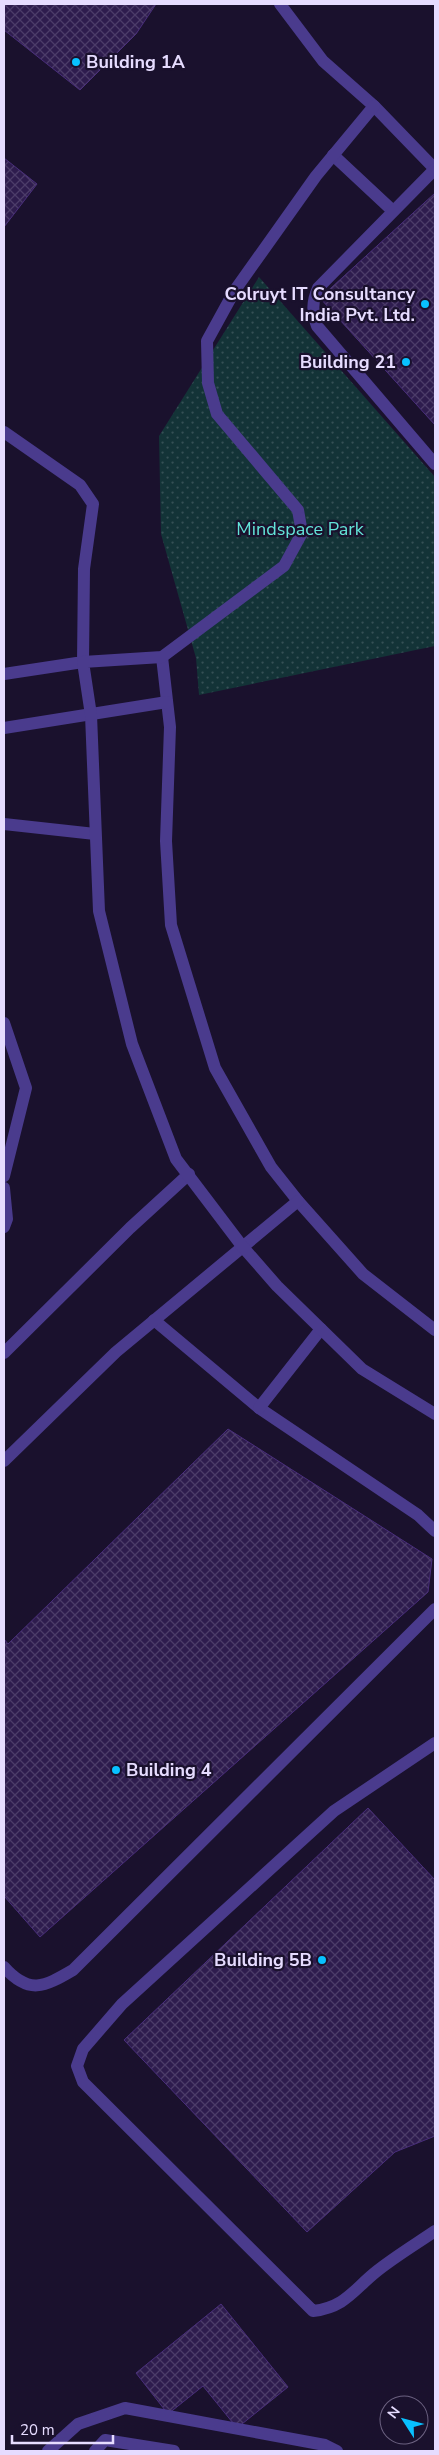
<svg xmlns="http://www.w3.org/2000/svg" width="439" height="2455" viewBox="0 0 439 2455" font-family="'Nunito Sans',sans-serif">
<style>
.grass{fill:url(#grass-dots)}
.building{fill:url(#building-cross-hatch);stroke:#492e7b}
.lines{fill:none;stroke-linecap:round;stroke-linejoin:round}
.lane{stroke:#4a3b8d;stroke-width:12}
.street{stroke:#4a3b8d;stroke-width:12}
.poi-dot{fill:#08c1ff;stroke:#1a112d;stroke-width:2}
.labels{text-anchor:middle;stroke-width:4.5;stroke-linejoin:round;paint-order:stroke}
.poi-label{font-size:18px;font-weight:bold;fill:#e6dcff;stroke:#1a112d;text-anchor:end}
.park-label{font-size:18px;fill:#63e4d8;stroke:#1a112d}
</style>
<defs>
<pattern id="grass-dots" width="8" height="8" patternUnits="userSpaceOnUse" patternTransform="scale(1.25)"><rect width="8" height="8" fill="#133337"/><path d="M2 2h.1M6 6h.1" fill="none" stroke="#355055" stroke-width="1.8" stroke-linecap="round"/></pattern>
<pattern id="building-cross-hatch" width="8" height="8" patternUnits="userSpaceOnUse" patternTransform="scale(1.25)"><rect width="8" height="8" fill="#2e1c4e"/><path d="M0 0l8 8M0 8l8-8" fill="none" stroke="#4c3c69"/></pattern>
</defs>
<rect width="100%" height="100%" fill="#1a112d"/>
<!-- grass -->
<path class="grass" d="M259,277L435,477V646L199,695L196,658L161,534L159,436Z"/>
<!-- building -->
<g class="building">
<path d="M4,4H156L136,34L80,90L4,30Z"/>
<path d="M4,158L37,184L4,227Z"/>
<path d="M435,193V425L320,298Z"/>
<path d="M228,1429L432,1559L428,1592L40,1937L4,1896V1639L8,1644Z"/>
<path d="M368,1808L435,1880V2136L395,2152L307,2232L124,2040Z"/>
<path d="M221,2304L288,2387L237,2428L203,2386L168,2414L136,2373Z"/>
</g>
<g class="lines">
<!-- lane -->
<g class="lane">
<path d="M280,4L323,61L374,106L435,169"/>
<path d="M333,155L393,211"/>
<path d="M435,169L318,288C312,302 312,312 317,326L435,464"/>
<path d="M4,432L80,485L93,504L84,569L83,662L4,674"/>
<path d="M162,657L170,727L166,841L171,925L215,1068L271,1167L298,1201L363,1274L435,1330"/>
<path d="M4,728L167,702"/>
<path d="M4,824L95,834"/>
<path d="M4,1023L26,1088L4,1176"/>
<path d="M4,1188L7,1219L4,1227"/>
<path d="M154,1320L259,1408L418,1515L435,1531"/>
<path d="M4,1353L130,1228L189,1174"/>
<path d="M259,1408L321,1329"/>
<path d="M4,1461L116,1352L298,1201"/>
<path d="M435,1743L334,1811L122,2004L83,2049L77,2066L83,2082L313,2311C346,2307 354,2289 377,2271C396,2256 416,2244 435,2231"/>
<path d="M4,1967C29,1995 44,1987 73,1970L435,1609"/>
<path d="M48,2451L78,2424L125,2408L325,2445L337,2451"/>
<path d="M95,2451L105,2440L174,2451"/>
</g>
<!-- street -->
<path class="street" d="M374,106L316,176L235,290L207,341L208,383L217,414L298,510L302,533L284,566L162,657L83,662L91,715L99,911L132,1044L176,1159L242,1246L277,1286L362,1369L435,1414"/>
</g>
<!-- markers -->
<g class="poi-dot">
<circle cx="76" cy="62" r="5"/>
<circle cx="425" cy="304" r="5"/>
<circle cx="406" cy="362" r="5"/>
<circle cx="116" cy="1770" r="5"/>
<circle cx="322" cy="1960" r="5"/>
</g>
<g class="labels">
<!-- poi labels -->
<g class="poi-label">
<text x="86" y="68" text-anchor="start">Building 1A</text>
<text x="415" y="300">Colruyt IT Consultancy<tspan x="415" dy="21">India Pvt. Ltd.</tspan></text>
<text x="396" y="368">Building 21</text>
<text x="126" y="1776" text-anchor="start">Building 4</text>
<text x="312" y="1966">Building 5B</text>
</g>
<!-- park labels -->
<g class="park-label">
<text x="300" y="535">Mindspace Park</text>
</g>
</g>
<!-- border -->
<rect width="439" height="2455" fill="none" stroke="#e6dcff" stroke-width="10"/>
<!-- north arrow -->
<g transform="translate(404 2420) rotate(306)"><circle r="24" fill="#1a112d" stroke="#6c6281"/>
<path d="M0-4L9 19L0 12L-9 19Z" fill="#08c1ff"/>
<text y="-8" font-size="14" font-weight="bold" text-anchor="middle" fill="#e6dcff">N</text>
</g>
<!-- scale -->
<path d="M12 2435v8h101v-8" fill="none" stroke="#e6dcff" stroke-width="2.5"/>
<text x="20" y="2435" font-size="15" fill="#e6dcff" stroke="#1a112d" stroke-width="4" paint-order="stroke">20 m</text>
</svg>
